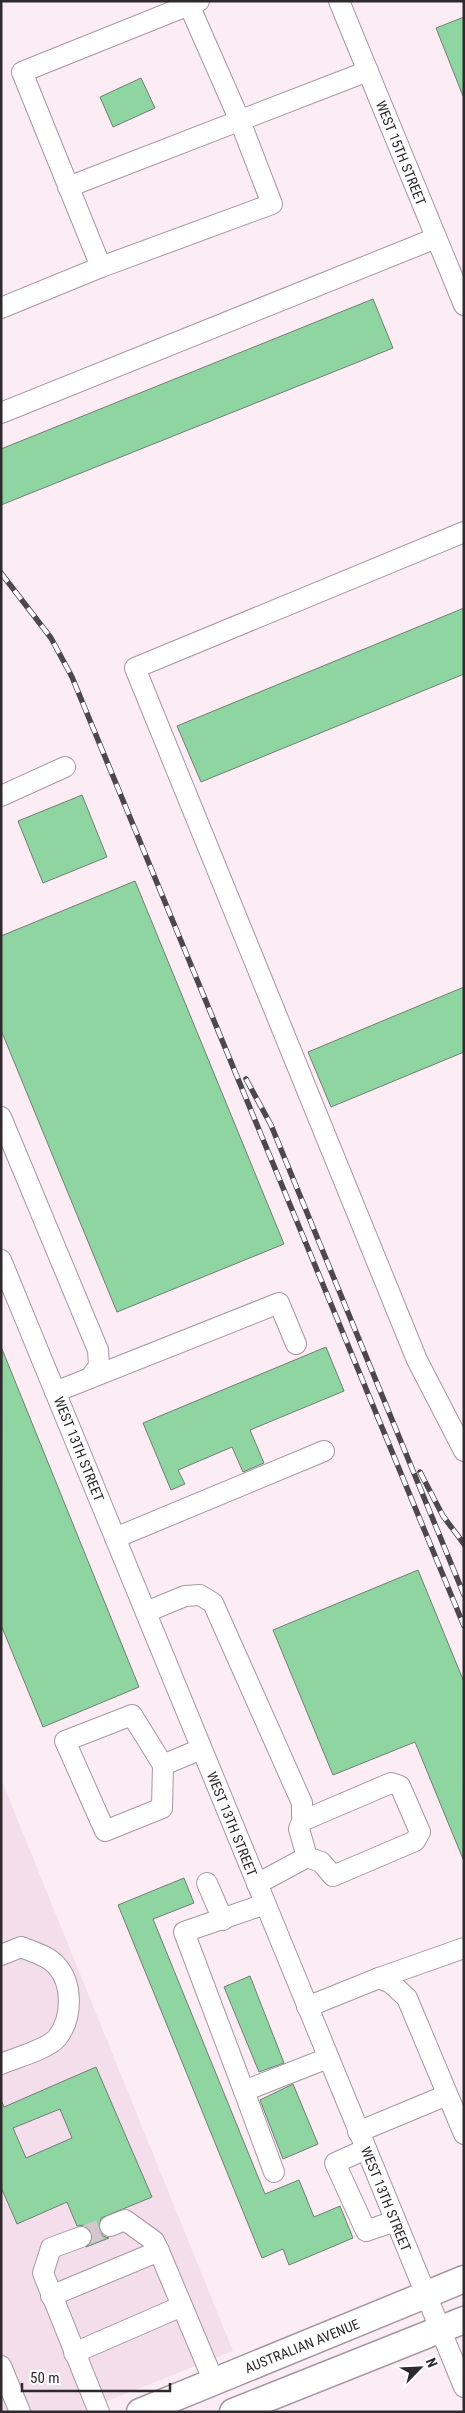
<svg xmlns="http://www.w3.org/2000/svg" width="465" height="2413" viewBox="0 0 465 2413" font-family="'Roboto Condensed',sans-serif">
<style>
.built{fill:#f4deeb}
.building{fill:#8ed5a1;stroke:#727d74;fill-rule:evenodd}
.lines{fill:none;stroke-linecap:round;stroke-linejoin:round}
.minor-tunnel{stroke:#d3c6cd;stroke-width:20;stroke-dasharray:20 10;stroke-linecap:butt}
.minor-casing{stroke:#a597a0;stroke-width:22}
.major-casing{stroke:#a597a0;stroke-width:29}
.minor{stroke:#fff;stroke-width:20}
.major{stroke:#fff;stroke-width:26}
.rail-casing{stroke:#4e484b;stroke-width:5.5}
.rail{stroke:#fff;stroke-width:4;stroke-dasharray:11;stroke-linecap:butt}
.labels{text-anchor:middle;stroke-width:4.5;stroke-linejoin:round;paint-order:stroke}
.street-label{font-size:14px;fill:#2e292c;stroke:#fff}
</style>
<rect width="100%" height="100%" fill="#fcedf5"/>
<!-- built -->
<path class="built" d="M1,1779L233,2351L80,2412H1Z"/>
<!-- building -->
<g class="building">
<path d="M464,17V96H463L436,28Z"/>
<path d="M141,78L155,108L113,127L100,97Z"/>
<path d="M373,299L393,348L1,505V449Z"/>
<path d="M464,608V674L201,782L177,726Z"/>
<path d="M82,795L107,857L43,883L18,821Z"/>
<path d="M135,881L284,1244L117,1312L1,1030V936Z"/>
<path d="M464,987V1052L331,1107L308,1052Z"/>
<path d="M326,1347L344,1391L250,1430L264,1463L243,1472L232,1447L178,1470L185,1484L171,1490L143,1423Z"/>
<path d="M2,1349L139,1687L43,1727L1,1625Z"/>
<path d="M418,1570L464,1682L463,1859L415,1742L333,1775L273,1630Z"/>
<path d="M184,1878L194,1903L153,1919L265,2194L299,2180L314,2217L340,2206L353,2238L289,2265L283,2249L262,2258L118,1905Z"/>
<path d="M250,1976L284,2063L259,2072L224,1987Z"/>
<path d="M96,2067L152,2197L101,2218L99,2230L103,2236L109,2238L86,2247L93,2240L92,2232L84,2225L77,2226L67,2202L17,2224L1,2187V2100L4,2107ZM60,2109L72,2138L26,2158L13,2128Z"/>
<path d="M293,2084L318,2144L283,2159L260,2100Z"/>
</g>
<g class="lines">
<!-- minor-tunnel -->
<path class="minor-tunnel" d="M81,2237L110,2226"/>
<defs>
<g id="minor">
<path d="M339,1L464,305"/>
<path d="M68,187L368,71"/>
<path d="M101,267L22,72L199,1"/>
<path d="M1,308L101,267L272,204L240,121L189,5"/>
<path d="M1,413L436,238"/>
<path d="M464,532L135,668L417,1360L464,1451"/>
<path d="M1,796L65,767"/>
<path d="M1,1117L98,1350L99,1366L90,1378"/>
<path d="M1,1260L464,2387"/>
<path d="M55,1392L279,1303L296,1344"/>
<path d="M115,1538L324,1451"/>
<path d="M146,1612L185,1596L200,1595L213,1603L302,1803V1821"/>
<path d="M163,1765L132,1715L65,1741L105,1831L162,1808L163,1765L201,1749"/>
<path d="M207,1883L223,1920"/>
<path d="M257,1884L307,1857L321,1862L333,1876L415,1841L420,1832L400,1786L391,1783L302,1821L299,1829L307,1857"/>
<path d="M265,1904L184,1932L244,2091L328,2058"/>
<path d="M1,1955L21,1947C33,1952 47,1955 56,1965C73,1983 73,2018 57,2038C48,2049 15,2058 1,2064"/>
<path d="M379,1978L391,1983L407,1998L464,2134"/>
<path d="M307,2007L379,1978L464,1948"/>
<path d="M244,2091L274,2172"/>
<path d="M358,2132L447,2095"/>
<path d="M366,2149L335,2163L366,2231L395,2221"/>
<path d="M110,2226L125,2220L154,2241L159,2251L214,2382"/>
<path d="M81,2237L51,2248L43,2273L99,2412"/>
<path d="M51,2296L159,2251"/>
<path d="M74,2353L182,2306"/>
<path d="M1,2366L20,2412"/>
</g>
<g id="major">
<path d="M140,2412L464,2279"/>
<path d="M233,2412L464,2320"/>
</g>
</defs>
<!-- minor casing -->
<use href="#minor" class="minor-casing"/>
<!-- major casing -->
<use href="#major" class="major-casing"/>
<!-- minor -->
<use href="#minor" class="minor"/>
<!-- major -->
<use href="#major" class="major"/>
<defs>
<g id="rail">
<path d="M1,573L51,638L72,677L464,1626"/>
<path d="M246,1079L271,1125L464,1595"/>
<path d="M420,1472L443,1516L464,1544"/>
</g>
</defs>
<!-- rail casing -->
<use href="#rail" class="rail-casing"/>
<!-- rail -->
<use href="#rail" class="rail"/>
</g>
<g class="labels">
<!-- street labels -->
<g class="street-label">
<text transform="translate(401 153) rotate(68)" y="5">WEST 15TH STREET</text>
<text transform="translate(79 1449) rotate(68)" y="5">WEST 13TH STREET</text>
<text transform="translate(232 1824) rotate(68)" y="5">WEST 13TH STREET</text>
<text transform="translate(386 2199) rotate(68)" y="5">WEST 13TH STREET</text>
<text transform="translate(302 2346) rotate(-22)" y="5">AUSTRALIAN AVENUE</text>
</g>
</g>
<!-- border -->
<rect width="465" height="2413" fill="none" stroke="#2e292c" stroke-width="5"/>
<!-- north arrow -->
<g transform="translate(420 2368) rotate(66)" stroke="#ffffff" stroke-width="4" paint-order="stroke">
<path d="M0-4L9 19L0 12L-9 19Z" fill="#2e292c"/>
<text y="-8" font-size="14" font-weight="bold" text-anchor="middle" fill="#2e292c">N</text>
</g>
<!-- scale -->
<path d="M22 2383v8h148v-8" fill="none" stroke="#2e292c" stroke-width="2.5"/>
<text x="30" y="2383" font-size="15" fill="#2e292c" stroke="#ffffff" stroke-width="4" paint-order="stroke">50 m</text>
</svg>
